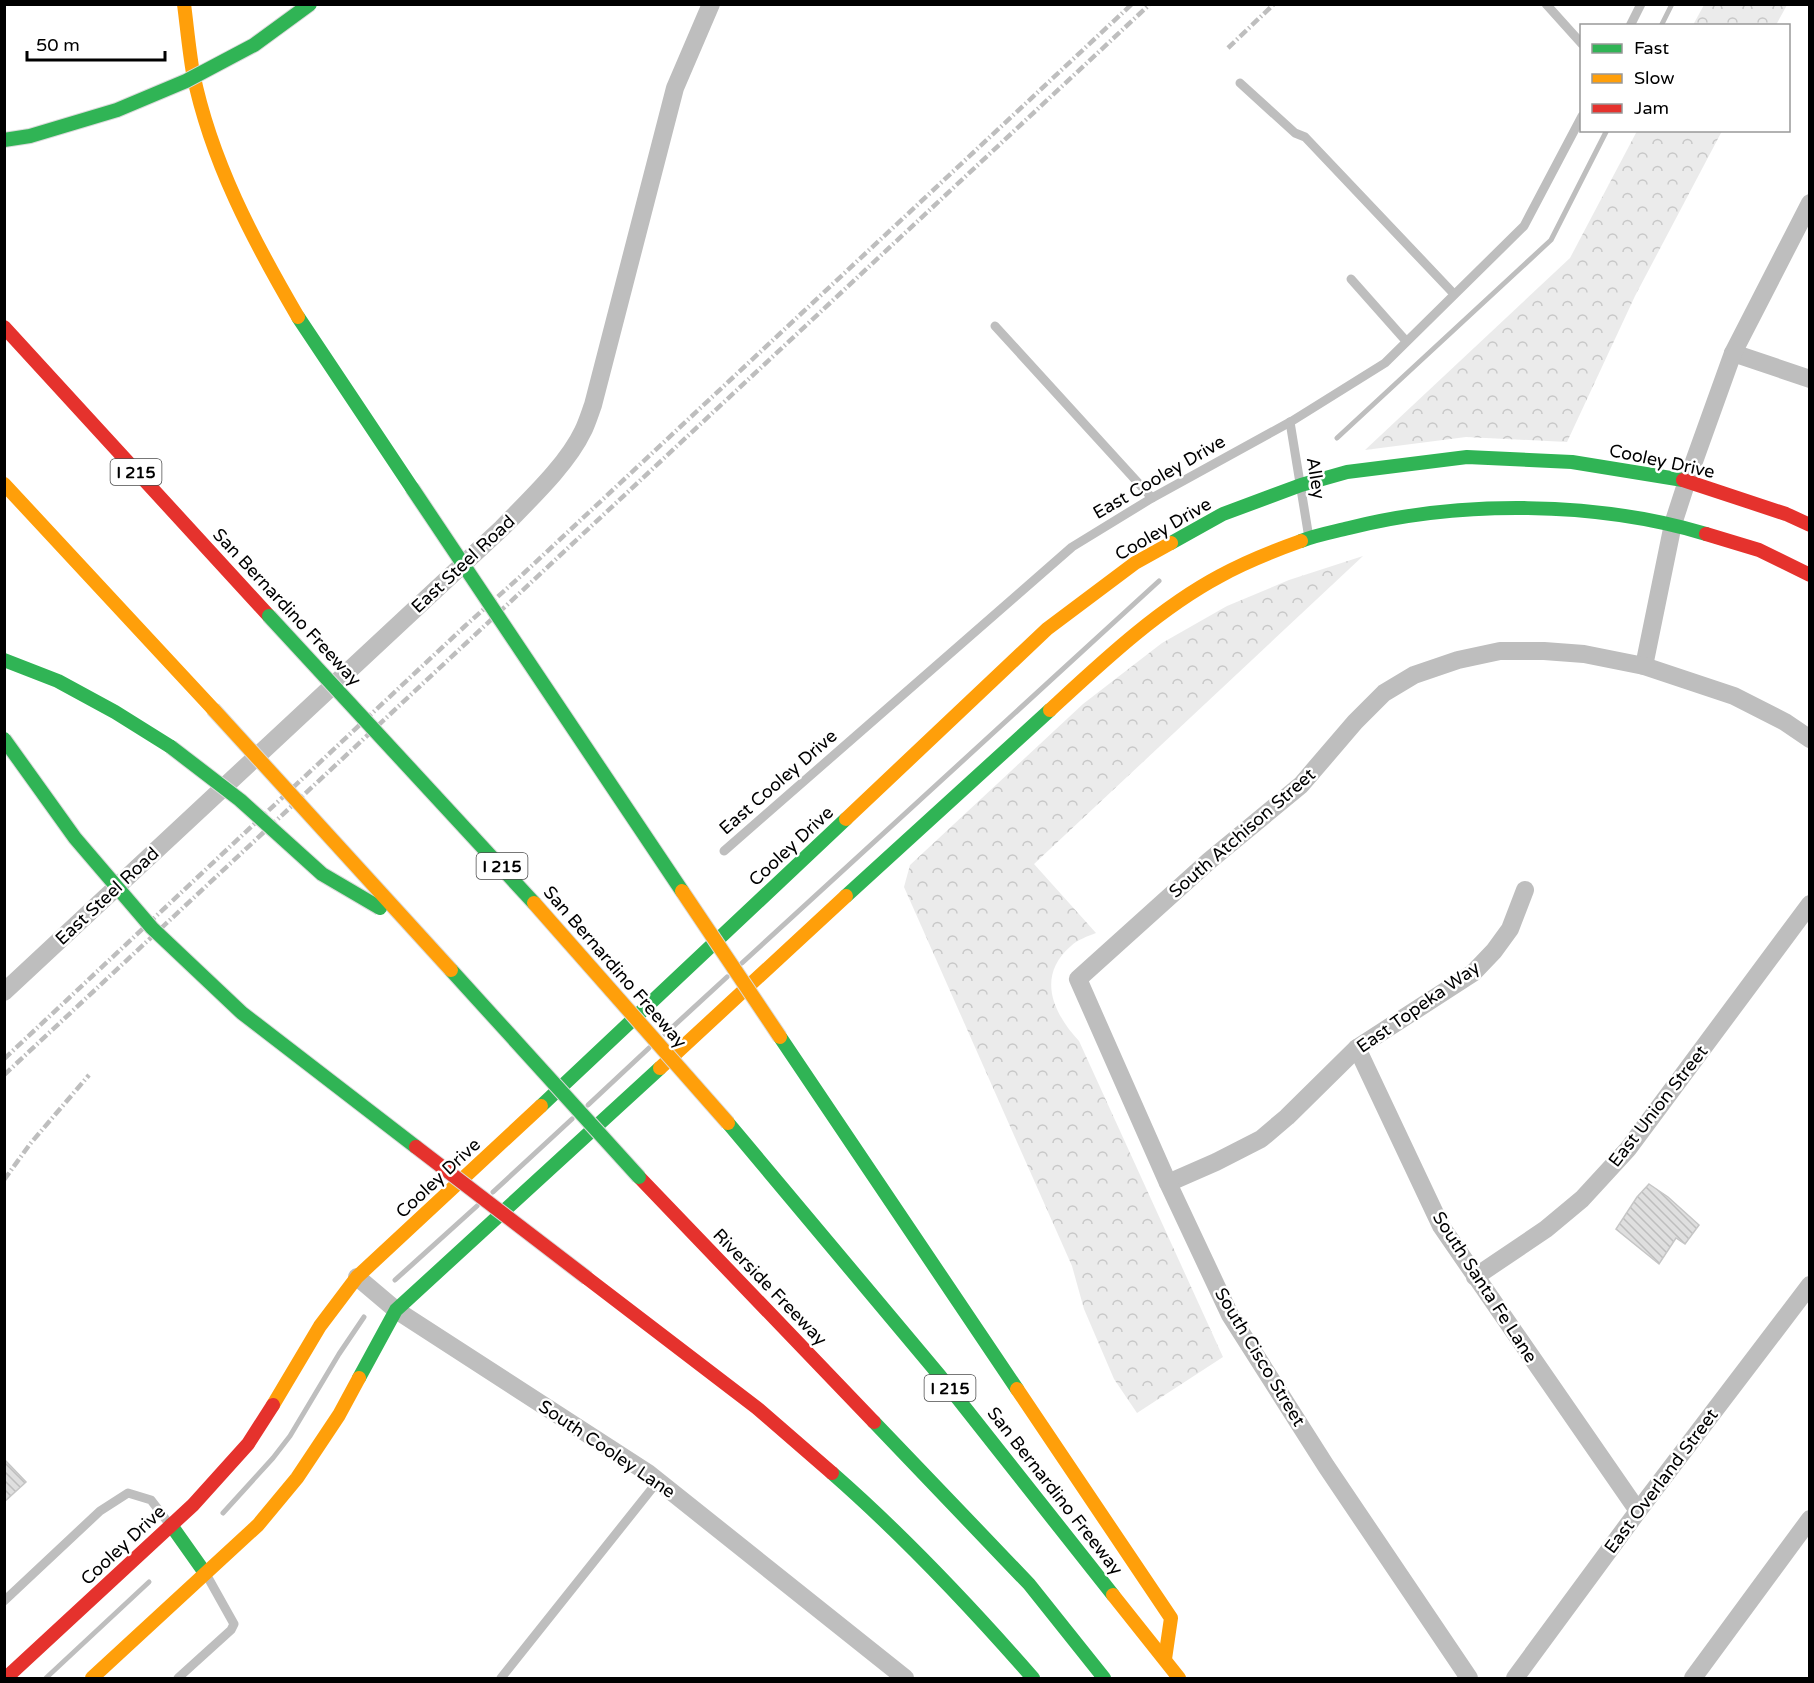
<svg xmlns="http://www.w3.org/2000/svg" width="1814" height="1683" viewBox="0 0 1814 1683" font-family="'Varela Round',sans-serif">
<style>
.forest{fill:url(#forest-crowns)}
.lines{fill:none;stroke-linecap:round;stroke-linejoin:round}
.stream{stroke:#bebebe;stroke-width:5}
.building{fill:url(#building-back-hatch);stroke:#c6c6c6;stroke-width:1.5}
.lane{stroke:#bebebe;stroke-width:9}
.street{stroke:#bebebe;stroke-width:18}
.fast{stroke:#30b455;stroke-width:14}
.slow{stroke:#ff9f0a;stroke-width:14}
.jam{stroke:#e5322d;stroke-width:14}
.rail{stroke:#bebebe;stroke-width:4.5;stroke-dasharray:9 3 1.5 3;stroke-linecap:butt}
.fast-bridge-casing{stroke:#dbdbdb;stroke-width:16;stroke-linecap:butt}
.slow-bridge-casing{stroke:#dbdbdb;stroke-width:16;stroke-linecap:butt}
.jam-bridge-casing{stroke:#dbdbdb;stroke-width:16;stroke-linecap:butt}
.fast-bridge{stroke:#30b455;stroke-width:14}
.slow-bridge{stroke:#ff9f0a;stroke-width:14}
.jam-bridge{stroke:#e5322d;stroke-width:14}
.labels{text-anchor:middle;stroke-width:5;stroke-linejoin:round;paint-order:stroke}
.shield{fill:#fff;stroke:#4c4c4c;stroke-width:1.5}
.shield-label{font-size:16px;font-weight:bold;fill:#000}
.street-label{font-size:18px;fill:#000;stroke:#fff}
</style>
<defs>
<pattern id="forest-crowns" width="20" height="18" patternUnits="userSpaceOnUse" patternTransform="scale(1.5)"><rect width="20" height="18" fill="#ebebeb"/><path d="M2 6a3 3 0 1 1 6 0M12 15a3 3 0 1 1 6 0" fill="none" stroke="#c8c8c8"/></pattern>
<pattern id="building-back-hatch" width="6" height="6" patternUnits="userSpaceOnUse" patternTransform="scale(1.5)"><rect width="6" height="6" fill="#dfdfdf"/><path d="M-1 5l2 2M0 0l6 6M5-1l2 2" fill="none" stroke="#bebebe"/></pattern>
</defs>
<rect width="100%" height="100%" fill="#fff"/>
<!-- forest -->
<g class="forest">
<path d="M1704,5V4L1787,5L1776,25H1693Z"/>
<path d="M1637,131H1722L1635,296L1567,442L1466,437L1365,450L1570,258Z"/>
<path d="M1363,556L1034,864L1096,933C1088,936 1077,940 1071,946C1036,976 1053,1013 1079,1041L1223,1357L1137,1413L1114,1379L1084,1309L1072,1266L904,887L910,865L1083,704L1162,643L1227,606L1289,580Z"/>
</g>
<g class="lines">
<!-- stream -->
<g class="stream">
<path d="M1661,26L1672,4"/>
<path d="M1337,438L1551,240L1607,130"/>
<path d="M742,963L1159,581"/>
<path d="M665,1034L727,977"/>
<path d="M588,1105L649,1048"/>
<path d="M493,1192L572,1119"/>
<path d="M395,1280L477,1206"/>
<path d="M223,1513L273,1458L290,1436L339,1354L364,1317"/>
<path d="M46,1678L149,1582"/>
</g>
</g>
<!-- building -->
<g class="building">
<path d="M1649,1184L1668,1197L1699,1225L1685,1244L1676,1238L1659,1264L1616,1229L1637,1197Z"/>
<path d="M4,1459L26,1482L4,1502Z"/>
</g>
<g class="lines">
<!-- lane -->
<g class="lane">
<path d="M1546,4L1582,44"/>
<path d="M1630,26L1641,4"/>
<path d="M1240,83L1295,133L1305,137L1454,294"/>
<path d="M1351,279L1406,341"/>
<path d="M995,326L1152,498"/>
<path d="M1290,422L1309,538"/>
<path d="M724,851L1072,547L1152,498L1292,421L1385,363L1524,226L1582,116"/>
<path d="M4,1601L100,1511L128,1493L151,1500L170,1525"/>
<path d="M178,1678L231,1630L234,1624L206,1574"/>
<path d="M501,1678L658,1481"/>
</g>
<!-- street -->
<g class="street">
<path d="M1733,353L1810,379"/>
<path d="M1644,666L1673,524L1687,481L1733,353L1810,203"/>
<path d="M4,992L502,528C528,501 567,465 583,431C587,423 590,413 593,405L675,88L711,4"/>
<path d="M1357,1048L1441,1226L1638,1511"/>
<path d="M1168,1183L1216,1162L1261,1139L1287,1117L1357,1048L1473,973L1494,951L1510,929L1525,890"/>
<path d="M357,1277L396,1310L648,1473L905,1678"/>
<path d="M1475,1277L1546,1229L1582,1199L1628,1149L1810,904"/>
<path d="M1469,1678L1326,1466L1230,1315L1168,1183L1078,979L1209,861L1301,785L1355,722L1384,693L1414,675L1458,660L1500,651H1544L1584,654L1644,666L1734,696L1785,722L1810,739"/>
<path d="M1515,1678L1638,1511L1810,1285"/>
<path d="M1693,1678L1810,1519"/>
</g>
<!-- fast -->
<g class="fast">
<path d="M298,317L412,488"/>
<path d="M1301,541C1316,535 1333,532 1349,528C1460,500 1596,501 1706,534"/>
<path d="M1171,543L1223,514L1301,485L1347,472L1467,457L1572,462L1683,480"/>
<path d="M4,660L58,681L115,712L171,747"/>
<path d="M846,896L1050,710"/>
<path d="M780,1037L1017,1389"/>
<path d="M541,1106L846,819"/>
<path d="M728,1123L940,1376L1113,1595"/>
<path d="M359,1378L396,1310L660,1068"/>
<path d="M874,1422L1029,1584L1104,1678"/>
<path d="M832,1473C904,1536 970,1606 1033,1678"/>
<path d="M171,1525L205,1573"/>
</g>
<!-- slow -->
<g class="slow">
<path d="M184,4C187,27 189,50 193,73C211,161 253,240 298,317"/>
<path d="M4,484L213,709"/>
<path d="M1050,710C1101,663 1158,609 1220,576C1245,562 1273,551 1301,541"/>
<path d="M846,819L1047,629L1135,563L1171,543"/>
<path d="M660,1068L846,896"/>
<path d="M1017,1389L1171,1618L1165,1659"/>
<path d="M273,1405L320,1326L357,1277L541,1106"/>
<path d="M1113,1595L1179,1678"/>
<path d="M92,1678L258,1525L297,1478L339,1415L359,1378"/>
</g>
<!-- jam -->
<g class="jam">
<path d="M4,327L269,616"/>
<path d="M1683,480L1786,514L1810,525"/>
<path d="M1706,534L1759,550L1810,575"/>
<path d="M639,1177L874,1422"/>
<path d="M587,1278L757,1408L832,1473"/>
<path d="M6,1678L193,1505L248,1444L273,1405"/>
</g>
<!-- rail -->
<g class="rail">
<path d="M1228,48L1274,4"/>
<path d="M4,1059L465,626L523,574L1132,4"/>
<path d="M4,1075L1150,4"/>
<path d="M4,1180L30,1144L89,1075"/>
</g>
<defs>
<g id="fast-bridge">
<path d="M4,140L30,136L117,110L186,81L254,45L310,4"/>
<path d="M412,488L682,891"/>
<path d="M269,616L534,903"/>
<path d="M4,739L75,838L152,928L242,1013L416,1147"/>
<path d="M171,747L240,800L322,874L380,908"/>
<path d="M451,970L639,1177"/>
</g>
<g id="slow-bridge">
<path d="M213,709L451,970"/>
<path d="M682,891L780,1037"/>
<path d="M534,903L728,1123"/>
</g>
<path id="jam-bridge" d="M416,1147L587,1278"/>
</defs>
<!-- fast-bridge casing -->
<use href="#fast-bridge" class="fast-bridge-casing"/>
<!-- slow-bridge casing -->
<use href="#slow-bridge" class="slow-bridge-casing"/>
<!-- jam-bridge casing -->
<use href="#jam-bridge" class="jam-bridge-casing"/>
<!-- fast-bridge -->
<use href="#fast-bridge" class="fast-bridge"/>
<!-- slow-bridge -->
<use href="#slow-bridge" class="slow-bridge"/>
<!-- jam-bridge -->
<use href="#jam-bridge" class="jam-bridge"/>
</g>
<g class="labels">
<!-- shield labels -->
<g class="shield">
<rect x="110.5" y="459" width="51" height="26" rx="4.5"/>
<rect x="476.5" y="853" width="51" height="26" rx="4.5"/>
<rect x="924.5" y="1375" width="51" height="26" rx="4.5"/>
</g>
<g class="shield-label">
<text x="136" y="478">I 215</text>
<text x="502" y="872">I 215</text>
<text x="950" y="1394">I 215</text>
</g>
<!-- street labels -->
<g class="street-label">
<text transform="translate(1662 461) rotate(12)" y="6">Cooley Drive</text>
<text transform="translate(1159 477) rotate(-30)" y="6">East Cooley Drive</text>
<text transform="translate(1316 478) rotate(81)" y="6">Alley</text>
<text transform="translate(1163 529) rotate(-30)" y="6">Cooley Drive</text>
<text transform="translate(463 564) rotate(-43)" y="6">East Steel Road</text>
<text transform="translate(287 607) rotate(47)" y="6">San Bernardino Freeway</text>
<text transform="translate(778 782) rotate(-41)" y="6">East Cooley Drive</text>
<text transform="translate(1242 833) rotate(-41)" y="6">South Atchison Street</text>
<text transform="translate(791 846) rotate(-43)" y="6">Cooley Drive</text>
<text transform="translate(107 896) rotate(-43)" y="6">East Steel Road</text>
<text transform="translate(615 967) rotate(49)" y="6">San Bernardino Freeway</text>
<text transform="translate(1418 1007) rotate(-35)" y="6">East Topeka Way</text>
<text transform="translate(1658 1106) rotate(-52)" y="6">East Union Street</text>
<text transform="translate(438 1178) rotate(-43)" y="6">Cooley Drive</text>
<text transform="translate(770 1287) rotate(46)" y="6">Riverside Freeway</text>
<text transform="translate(1485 1287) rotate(57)" y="6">South Santa Fe Lane</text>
<text transform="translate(1260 1357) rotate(59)" y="6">South Cisco Street</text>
<text transform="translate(607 1449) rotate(34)" y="6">South Cooley Lane</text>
<text transform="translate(1661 1481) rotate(-53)" y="6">East Overland Street</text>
<text transform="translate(1055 1491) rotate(52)" y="6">San Bernardino Freeway</text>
<text transform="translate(123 1545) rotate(-43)" y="6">Cooley Drive</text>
</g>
</g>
<!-- border -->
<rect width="1814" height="1683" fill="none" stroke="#000000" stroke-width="12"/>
<!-- legend -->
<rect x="1580" y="24" width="210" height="108" fill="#ffffff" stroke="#999999" stroke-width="1.5"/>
<rect x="1592" y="44" width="30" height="9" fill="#30b455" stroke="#999999" stroke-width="1.5"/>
<text x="1634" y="54" font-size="18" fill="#000000">Fast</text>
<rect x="1592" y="74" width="30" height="9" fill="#ff9f0a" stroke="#999999" stroke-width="1.5"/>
<text x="1634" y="84" font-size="18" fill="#000000">Slow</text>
<rect x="1592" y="104" width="30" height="9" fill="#e5322d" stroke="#999999" stroke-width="1.5"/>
<text x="1634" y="114" font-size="18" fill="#000000">Jam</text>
<!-- scale -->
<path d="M27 51v9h138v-9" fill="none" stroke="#000000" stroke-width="3"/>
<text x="36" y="51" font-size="18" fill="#000000" stroke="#ffffff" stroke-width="4.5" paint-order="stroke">50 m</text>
</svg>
